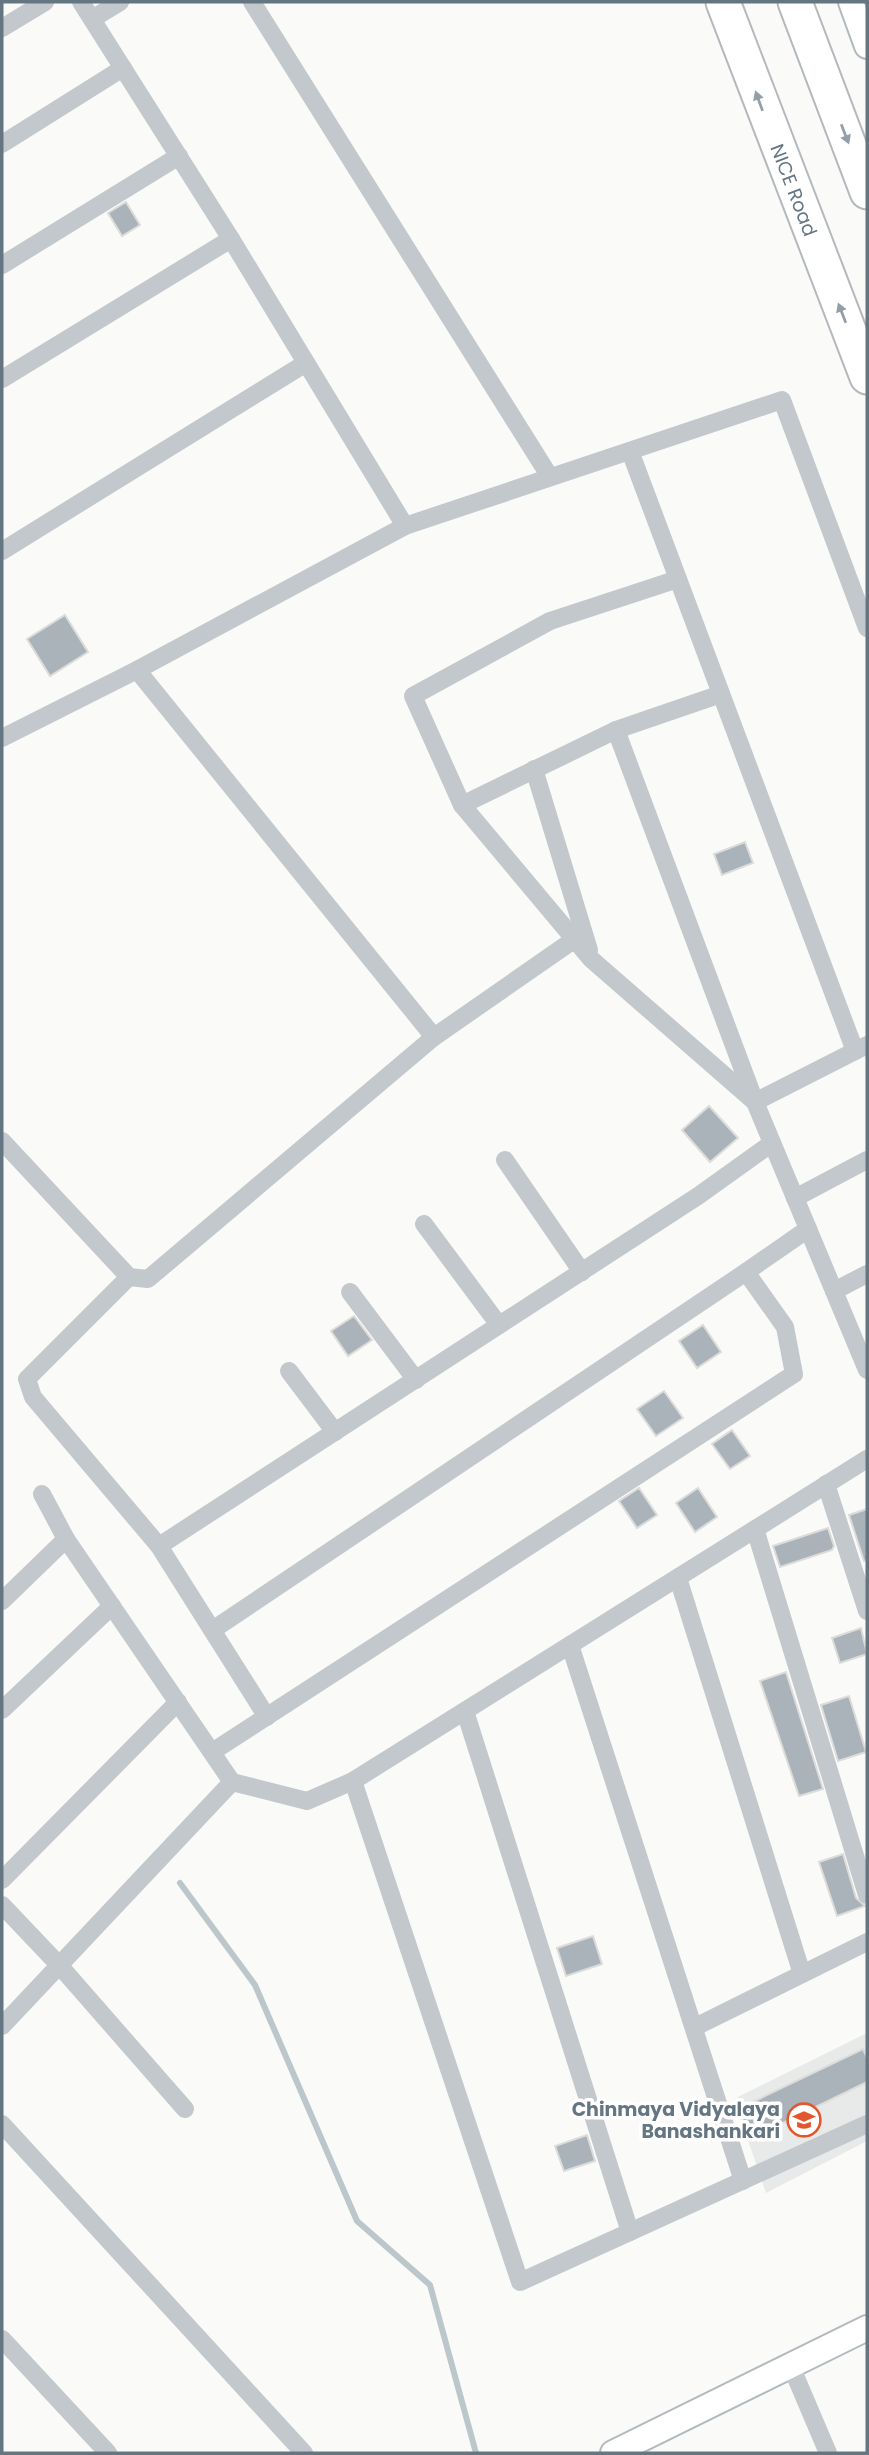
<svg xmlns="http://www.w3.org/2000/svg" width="869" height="2455" viewBox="0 0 869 2455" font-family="Poppins,sans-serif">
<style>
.built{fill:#e8e9e9}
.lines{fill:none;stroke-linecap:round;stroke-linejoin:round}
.stream{stroke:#bbc7cb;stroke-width:6}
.building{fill:#aab3b9;stroke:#dcdcda;stroke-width:2}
.secondary-casing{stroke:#b3babf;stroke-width:28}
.highway-casing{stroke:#b4b9bd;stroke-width:37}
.street{stroke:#c3c8cc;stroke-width:18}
.secondary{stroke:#fff;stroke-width:24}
.highway{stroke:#fff;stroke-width:33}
.oneway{fill:#939fa8}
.labels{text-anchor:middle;stroke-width:7;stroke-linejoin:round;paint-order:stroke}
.street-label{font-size:19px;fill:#657683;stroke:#fff}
.poi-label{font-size:19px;font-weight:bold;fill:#657683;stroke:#fff;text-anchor:end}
</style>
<rect width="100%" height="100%" fill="#fafaf8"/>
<!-- built -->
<path class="built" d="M867,2033V2141L766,2193L734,2099Z"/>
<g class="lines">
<!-- stream -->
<path class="stream" d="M180,1883L255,1985L357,2221L430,2285L476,2453"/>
</g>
<!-- building -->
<g class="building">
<path d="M126,202L140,225L122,236L108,213Z"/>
<path d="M65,615L88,652L50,676L27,639Z"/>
<path d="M745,842L753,863L722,875L714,854Z"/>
<path d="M709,1106L738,1138L710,1162L682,1130Z"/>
<path d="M354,1316L372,1340L348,1356L331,1331Z"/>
<path d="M703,1325L721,1352L697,1368L679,1341Z"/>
<path d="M664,1391L683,1418L656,1436L637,1409Z"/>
<path d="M732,1430L750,1456L730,1469L712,1444Z"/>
<path d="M639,1488L657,1515L637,1528L619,1501Z"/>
<path d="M698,1488L717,1517L695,1532L676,1503Z"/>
<path d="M867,1509V1561H864L849,1515Z"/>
<path d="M828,1528L834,1546L832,1550L780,1567L773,1546Z"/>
<path d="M861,1628L867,1654L840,1663L832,1638Z"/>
<path d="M786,1672L823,1789L799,1796L760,1681Z"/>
<path d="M849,1696L866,1752L838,1761L821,1705Z"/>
<path d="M843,1854L856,1898L865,1906L837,1916L819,1862Z"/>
<path d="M593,1936L602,1964L566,1976L557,1948Z"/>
<path d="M863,2049L867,2058V2082L752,2138L738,2109Z"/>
<path d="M587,2135L595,2161L564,2171L555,2146Z"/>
</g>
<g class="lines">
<defs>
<g id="secondary">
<path d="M851,2L867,46"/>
<path d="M613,2453L867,2328"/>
</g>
<g id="highway">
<path d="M723,2L867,377"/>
<path d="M795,2L867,192"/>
</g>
</defs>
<!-- secondary casing -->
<use href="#secondary" class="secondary-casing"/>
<!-- highway casing -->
<use href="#highway" class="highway-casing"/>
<!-- street -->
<g class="street">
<path d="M81,2L231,239L405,526"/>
<path d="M252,2L550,477"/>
<path d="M92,19L120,2"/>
<path d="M2,28L45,2"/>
<path d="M2,144L123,68"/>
<path d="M2,265L179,156"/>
<path d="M2,379L231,239"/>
<path d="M630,451L855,1051"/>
<path d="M2,551L306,363"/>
<path d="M678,579L550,621L413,696L462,805L591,959L755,1102"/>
<path d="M137,670L434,1037"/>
<path d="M616,730L755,1102L867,1370"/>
<path d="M2,738L137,670L405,526L782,400L867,628"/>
<path d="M534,769L589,950"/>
<path d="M462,805L616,730L721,694"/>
<path d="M755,1102L867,1045"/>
<path d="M2,1141L129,1277L148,1279L434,1037L575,939"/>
<path d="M505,1160L582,1272"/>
<path d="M795,1198L867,1160"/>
<path d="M424,1224L499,1325"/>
<path d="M129,1277L27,1379L33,1397L159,1546"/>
<path d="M834,1291L867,1274"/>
<path d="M350,1292L416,1380"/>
<path d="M289,1371L335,1432"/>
<path d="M867,1459L353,1781L520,2282L867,2124"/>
<path d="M826,1484L867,1611"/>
<path d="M42,1494L66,1539"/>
<path d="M755,1529L867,1895"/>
<path d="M678,1578L802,1974"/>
<path d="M2,1601L66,1539L232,1782"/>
<path d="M214,1629L746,1272"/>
<path d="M570,1645L743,2181"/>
<path d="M2,1710L112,1606"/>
<path d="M465,1711L630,2232"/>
<path d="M267,1717L159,1546L698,1196L772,1143"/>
<path d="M212,1752L794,1374L785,1327L746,1272L808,1229"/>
<path d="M2,1880L178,1702"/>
<path d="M2,1905L59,1965L185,2109"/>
<path d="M2,2026L232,1782L307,1801L353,1781"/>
<path d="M695,2027L867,1942"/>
<path d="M2,2124L304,2453"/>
<path d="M2,2339L108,2453"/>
<path d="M791,2366L828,2453"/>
</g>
<!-- secondary -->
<use href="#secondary" class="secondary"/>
<!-- highway -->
<use href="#highway" class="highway"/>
</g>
<!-- one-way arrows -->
<defs><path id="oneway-solid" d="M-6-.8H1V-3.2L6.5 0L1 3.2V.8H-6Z" transform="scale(1.75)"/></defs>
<g class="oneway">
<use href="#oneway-solid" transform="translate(759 101) rotate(-110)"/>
<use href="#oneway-solid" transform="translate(845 134) rotate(69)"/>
<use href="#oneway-solid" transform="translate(842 313) rotate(-111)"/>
</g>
<!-- icons -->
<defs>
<symbol id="school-ring" viewBox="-11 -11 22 22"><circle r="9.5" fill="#fff" stroke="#e4572e" stroke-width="1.5"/><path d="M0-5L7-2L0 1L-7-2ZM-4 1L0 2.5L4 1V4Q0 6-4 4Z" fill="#e4572e"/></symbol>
</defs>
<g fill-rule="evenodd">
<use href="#school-ring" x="785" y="2101" width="38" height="38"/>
</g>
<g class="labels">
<!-- street labels -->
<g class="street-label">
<text transform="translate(794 190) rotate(69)" y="7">NICE Road</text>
</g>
<!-- poi labels -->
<g class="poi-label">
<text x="780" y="2116">Chinmaya Vidyalaya<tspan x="780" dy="22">Banashankari</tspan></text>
</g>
</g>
<!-- border -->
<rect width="869" height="2455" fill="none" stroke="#657683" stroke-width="7"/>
</svg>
